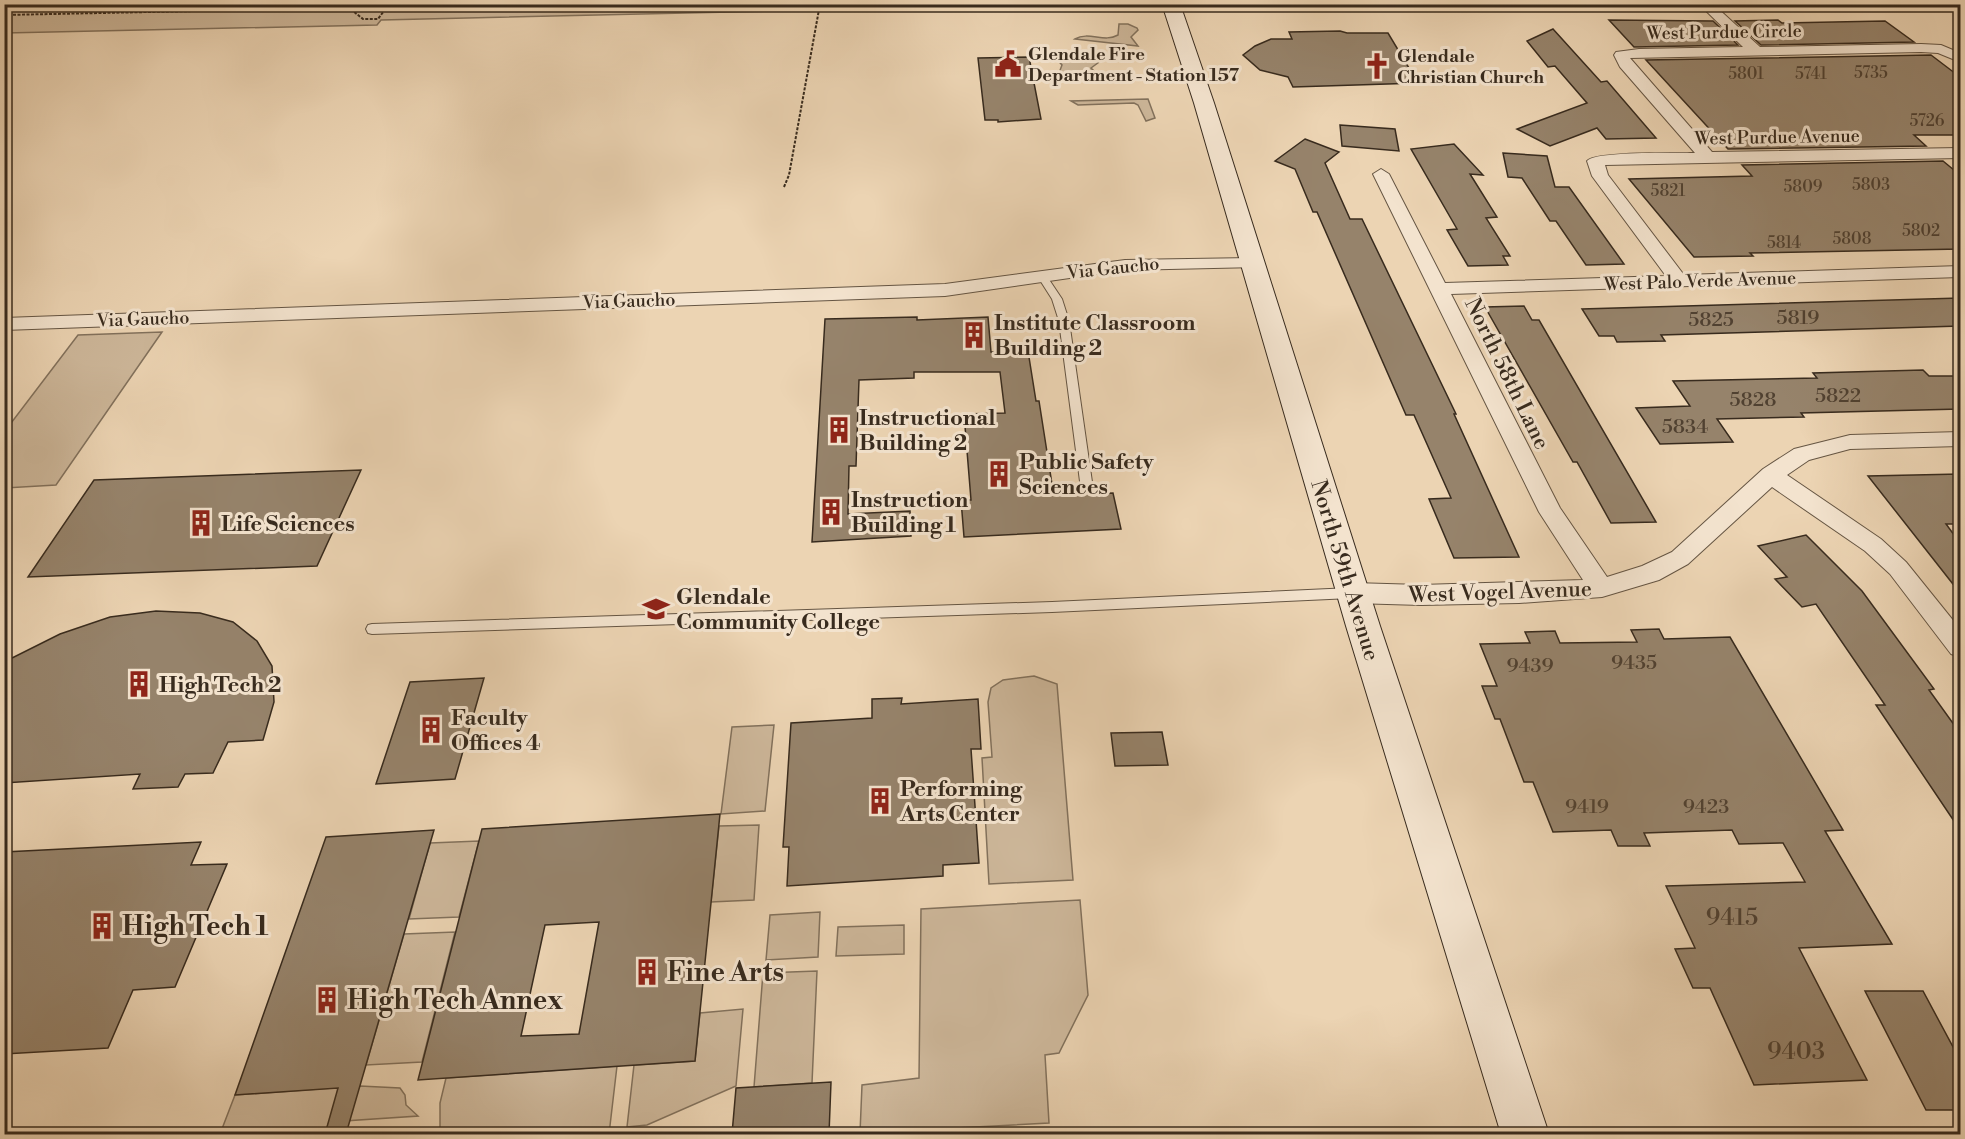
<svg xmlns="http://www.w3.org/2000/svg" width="1965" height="1139" viewBox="0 0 1965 1139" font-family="'Libre Bodoni',serif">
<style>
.green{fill:#cdb79a;stroke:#82715c;stroke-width:1.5}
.building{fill:#96836b;stroke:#382b1e;stroke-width:1.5;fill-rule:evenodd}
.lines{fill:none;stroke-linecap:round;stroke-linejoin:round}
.service-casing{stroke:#655543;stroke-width:2}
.minor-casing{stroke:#655543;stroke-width:2}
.tertiary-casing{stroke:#655543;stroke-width:2}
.secondary-casing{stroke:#382b1e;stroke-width:2}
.path{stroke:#382b1e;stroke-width:2;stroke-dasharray:3 1.5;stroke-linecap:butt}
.service{fill:#f3e3ce;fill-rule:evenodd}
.minor{fill:#f3e3ce;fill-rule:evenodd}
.tertiary{fill:#f3e3ce;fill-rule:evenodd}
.secondary{fill:#f3e3ce;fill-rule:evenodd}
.labels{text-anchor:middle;stroke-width:6;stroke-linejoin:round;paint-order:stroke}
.far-number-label{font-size:16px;fill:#504131}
.far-street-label{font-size:18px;fill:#382b1e;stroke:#f3e3ce}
.far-poi-label{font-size:18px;font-weight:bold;fill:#382b1e;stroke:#f3e3ce;text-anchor:start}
.number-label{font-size:20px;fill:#504131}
.poi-label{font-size:22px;font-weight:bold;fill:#382b1e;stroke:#f3e3ce;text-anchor:start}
.street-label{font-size:22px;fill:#382b1e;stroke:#f3e3ce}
.near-number-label{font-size:24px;fill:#504131}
.near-poi-label{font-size:27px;font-weight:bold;fill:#382b1e;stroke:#f3e3ce;text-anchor:start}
</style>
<rect width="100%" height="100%" fill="#ecd4b3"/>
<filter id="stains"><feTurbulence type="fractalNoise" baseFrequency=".00333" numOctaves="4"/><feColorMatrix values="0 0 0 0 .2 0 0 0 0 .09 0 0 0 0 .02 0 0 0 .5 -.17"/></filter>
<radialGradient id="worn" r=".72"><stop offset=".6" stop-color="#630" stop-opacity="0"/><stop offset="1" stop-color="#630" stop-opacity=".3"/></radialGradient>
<!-- green -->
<g class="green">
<path d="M4,5L5,4L1041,5L381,20L377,25L5,33Z"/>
<path d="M1119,24H1128L1137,28L1138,30L1131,37L1138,46L1075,39C1089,31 1104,43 1118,35Z"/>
<path d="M1050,52L1075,53L1106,57L1091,68L1103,80L1053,77L1059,73L1062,65Z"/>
<path d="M1148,99L1155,118L1146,121L1138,105L1134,103L1078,105L1071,101Z"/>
<path d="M162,332L56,485L5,488V431L78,335Z"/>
<path d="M1034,676L1057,684L1073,880L989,884L982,758L992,757L988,702L991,688L1003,680Z"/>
<path d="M774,725L765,811L721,814L732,727Z"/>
<path d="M759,825L754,900L711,902L719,826Z"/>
<path d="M479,841L459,917L409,919L430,843Z"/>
<path d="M1080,900L1088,995L1059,1053L1045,1055L1049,1123L860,1133L862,1085L919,1078L921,909Z"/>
<path d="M820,912L818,957L766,960L770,915Z"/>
<path d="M904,925V954L836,956L838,927Z"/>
<path d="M455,932L422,1062L366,1065L404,934Z"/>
<path d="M817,971L812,1083L754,1087L763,973Z"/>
<path d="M743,1009L736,1086L647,1125L627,1127L634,1065L695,1061L700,1013Z"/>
<path d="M617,1066L609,1134H440V1103L446,1078Z"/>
<path d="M360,1086L400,1088L405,1095L406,1105L418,1116L329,1122L325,1134H220L235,1095Z"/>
</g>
<!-- building -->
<g class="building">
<path d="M1609,20L1713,21L1738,45L1634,47Z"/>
<path d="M1778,20L1782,23L1885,21L1914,42L1761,45L1735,21Z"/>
<path d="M1553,29L1601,82L1607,81L1656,138L1606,139L1597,128L1550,146L1517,129L1587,103L1555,66L1548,67L1527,41Z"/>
<path d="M1340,31L1347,33H1388L1418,83L1293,87L1288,77L1260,70L1243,55L1255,46L1271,39H1292L1289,32Z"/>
<path d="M1931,55L1960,77V135H1914L1926,146L1728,149L1646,60Z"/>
<path d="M1029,57L1041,119L998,122V120H985L978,58Z"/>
<path d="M1340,125L1395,129L1399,151L1342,146Z"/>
<path d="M1305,139L1339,152L1325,163L1350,219H1362L1456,414H1454L1519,557L1454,558L1429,499L1451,498L1414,415H1406L1317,212H1313L1295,169L1275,161Z"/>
<path d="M1454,144L1483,175L1470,174L1497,217L1486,218L1510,256H1503L1508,265L1468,266L1447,230L1457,229L1411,149Z"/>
<path d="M1503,153L1547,156L1555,187H1569L1624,264L1586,265L1556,221H1550L1522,178L1508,177Z"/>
<path d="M1943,161L1960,175V249L1750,253L1753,256L1694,257L1629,179L1752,176L1742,165Z"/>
<path d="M1960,298V326L1661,335L1665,341L1617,342L1614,336H1599L1582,309Z"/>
<path d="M1524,306L1532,320H1539L1656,522L1611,523L1577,462H1573L1485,307Z"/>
<path d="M917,317V320L988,317L991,352L1028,351L1036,401H1039L1052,484L1058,483L1060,495L1113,493L1121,529L964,537L961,500H971L964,414L1005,413L1000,372H914V378L859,380L856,466H849L848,514L910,511L911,536L812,542L825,319Z"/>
<path d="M1923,370L1929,376H1960V409L1801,413L1804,417L1717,419L1733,442L1660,444L1636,408L1690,406L1673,381L1817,378L1813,373Z"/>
<path d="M361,470L317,566L28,577L94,480Z"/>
<path d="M1960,474V524H1946L1960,543V593L1868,476Z"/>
<path d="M1806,535L1862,591L1934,689L1929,690L1960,733V830L1876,705H1885L1816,604L1802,607L1775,579L1787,577L1758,546Z"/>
<path d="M156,611L200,613L233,622L257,641L272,666L274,702L263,740L228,742L213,773L185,774L178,787L133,789L140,774L4,783V662L60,634L110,617Z"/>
<path d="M1659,629L1664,639L1730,637L1843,830L1825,831L1892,944L1799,948L1867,1080L1754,1085L1710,988H1693L1675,949L1695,948L1666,886L1805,882L1783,843L1739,844L1732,830L1644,833L1650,846H1618L1611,830L1553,832L1533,782H1524L1500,719H1495L1482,686H1497L1480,644L1530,643L1525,632L1555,631L1560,643L1637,642L1631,630Z"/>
<path d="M484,678L455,779L376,784L410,682Z"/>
<path d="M902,698L901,704L978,699L981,749H971L979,863L943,865V876L787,886L789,847H783L791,723L872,718V699Z"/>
<path d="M1162,732L1168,765L1115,766L1111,733Z"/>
<path d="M720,814L695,1061L418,1080L482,829ZM599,922L579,1034L521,1036L545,925Z"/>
<path d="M434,830L346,1134H325L338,1088L235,1095L326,837Z"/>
<path d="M201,842L191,865L227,864L175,987L133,990L108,1048L4,1054V852Z"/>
<path d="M1865,991H1923L1960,1060V1110H1926Z"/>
<path d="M831,1082L829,1134H732L736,1088Z"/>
</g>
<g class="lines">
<defs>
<g id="service">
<path d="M1043,274L1046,275L1062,299L1069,321L1093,489L1087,493L1081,489L1059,321L1052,299L1038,277Z"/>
<path d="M1351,588L1355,590L1357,593L1355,596L1351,598L1052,612L372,634L368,633L366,629L368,625L372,624L1052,602Z"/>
</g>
<g id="minor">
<path d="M1699,4H1713L1760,47L1921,44L1941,45L1960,53V62L1938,53L1921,52L1630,58L1712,152L1960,148V158L1605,165L1608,175L1684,275L1960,266V277L1451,294L1560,508L1607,577L1642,566L1672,552L1763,469L1794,449L1850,435L1960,432V446L1850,449L1809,460L1787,475L1881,539L1906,562L1960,629V657L1951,654L1890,574L1865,551L1772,487L1688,564L1659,580L1602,597L1519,603L1421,605L1353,603L1344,600L1341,593L1344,586L1353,583L1421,585L1583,580L1539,512L1373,174L1381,169L1389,174L1445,283L1666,276L1592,176L1587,161C1595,151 1677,153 1695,153L1620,67L1614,55L1616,52L1639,49L1743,47Z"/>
<path d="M1252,258L1258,259L1261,263L1258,267L1125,270L945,296L4,330V318L945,284L1125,260Z"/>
</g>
<path id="tertiary" d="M1165,4H1260L1252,9L1172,11L1166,10Z"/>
<path id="secondary" d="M1162,4H1180L1214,103L1380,626L1549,1134H1501L1346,626L1194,103Z"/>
</defs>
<!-- service casing -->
<use href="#service" class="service-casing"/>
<!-- minor casing -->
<use href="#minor" class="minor-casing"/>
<!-- tertiary casing -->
<use href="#tertiary" class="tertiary-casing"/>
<!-- secondary casing -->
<use href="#secondary" class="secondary-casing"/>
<!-- path -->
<g class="path">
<path d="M4,15L340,8L353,11L363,19H378L389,4"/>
<path d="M784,187L789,175L820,4"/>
</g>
<!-- service -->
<use href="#service" class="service"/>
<!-- minor -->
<use href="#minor" class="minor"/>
<!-- tertiary -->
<use href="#tertiary" class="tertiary"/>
<!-- secondary -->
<use href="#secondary" class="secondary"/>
</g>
<!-- icons -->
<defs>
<symbol id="civic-bare" viewBox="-9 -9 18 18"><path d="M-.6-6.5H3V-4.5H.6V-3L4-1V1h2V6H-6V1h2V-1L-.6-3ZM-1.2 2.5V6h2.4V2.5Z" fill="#8f2418" stroke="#f3e3ce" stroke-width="2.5" paint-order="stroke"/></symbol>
<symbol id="church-bare" viewBox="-9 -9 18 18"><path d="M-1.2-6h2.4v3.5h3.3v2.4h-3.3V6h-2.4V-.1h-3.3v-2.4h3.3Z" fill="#8f2418" stroke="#f3e3ce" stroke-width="2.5" paint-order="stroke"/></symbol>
<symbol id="building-bare" viewBox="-9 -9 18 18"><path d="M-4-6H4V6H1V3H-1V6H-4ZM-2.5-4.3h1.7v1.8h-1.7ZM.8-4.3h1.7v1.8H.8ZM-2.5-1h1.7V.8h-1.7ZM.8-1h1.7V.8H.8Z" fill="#8f2418" stroke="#f3e3ce" stroke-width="2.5" paint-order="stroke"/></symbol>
<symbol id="university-bare" viewBox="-9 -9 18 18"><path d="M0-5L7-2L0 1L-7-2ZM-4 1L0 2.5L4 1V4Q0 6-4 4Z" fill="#8f2418" stroke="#f3e3ce" stroke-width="2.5" paint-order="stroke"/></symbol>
</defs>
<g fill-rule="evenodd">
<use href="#civic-bare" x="989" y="45" width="38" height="38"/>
<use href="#church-bare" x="1358" y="47" width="38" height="38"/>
<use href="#building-bare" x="955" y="316" width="38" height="38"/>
<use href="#building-bare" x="820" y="411" width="38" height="38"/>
<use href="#building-bare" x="980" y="455" width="38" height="38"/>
<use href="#building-bare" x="812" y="493" width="38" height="38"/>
<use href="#building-bare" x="182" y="504" width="38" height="38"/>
<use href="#university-bare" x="637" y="590" width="38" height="38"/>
<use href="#building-bare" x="120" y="665" width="38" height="38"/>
<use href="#building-bare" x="412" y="711" width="38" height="38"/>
<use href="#building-bare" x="861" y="782" width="38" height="38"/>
<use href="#building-bare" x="83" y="907" width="38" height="38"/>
<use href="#building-bare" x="628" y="953" width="38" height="38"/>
<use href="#building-bare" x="308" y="981" width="38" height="38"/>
</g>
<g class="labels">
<!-- far-number labels -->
<g class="far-number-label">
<text x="1871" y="78">5735</text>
<text x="1746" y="79">5801</text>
<text x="1811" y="79">5741</text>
<text x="1927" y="126">5726</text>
<text x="1871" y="190">5803</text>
<text x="1803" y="192">5809</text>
<text x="1668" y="196">5821</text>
<text x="1921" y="236">5802</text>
<text x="1852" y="244">5808</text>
<text x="1784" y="248">5814</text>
</g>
<!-- far-street labels -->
<g class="far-street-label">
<text transform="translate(1724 32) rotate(-1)" y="6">West Purdue Circle</text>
<text transform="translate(1777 137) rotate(-1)" y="6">West Purdue Avenue</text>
<text transform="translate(1113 268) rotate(-6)" y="6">Via Gaucho</text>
<text transform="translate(1700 281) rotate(-2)" y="6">West Palo Verde Avenue</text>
<text transform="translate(629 301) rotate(-2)" y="6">Via Gaucho</text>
<text transform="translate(143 319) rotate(-2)" y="6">Via Gaucho</text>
</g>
<!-- far-poi labels -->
<g class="far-poi-label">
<text x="1028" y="60">Glendale Fire<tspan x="1028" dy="21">Department - Station 157</tspan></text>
<text x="1397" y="62">Glendale<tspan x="1397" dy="21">Christian Church</tspan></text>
</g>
<!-- number labels -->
<g class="number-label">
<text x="1798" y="324">5819</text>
<text x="1711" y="326">5825</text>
<text x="1838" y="402">5822</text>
<text x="1753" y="406">5828</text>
<text x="1685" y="433">5834</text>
<text x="1634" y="669">9435</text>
<text x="1530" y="672">9439</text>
<text x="1587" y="813">9419</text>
<text x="1706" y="813">9423</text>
</g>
<!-- poi labels -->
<g class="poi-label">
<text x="994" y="330">Institute Classroom<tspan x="994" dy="25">Building 2</tspan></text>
<text x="859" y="425">Instructional<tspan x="859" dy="25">Building 2</tspan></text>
<text x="1019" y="469">Public Safety<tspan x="1019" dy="25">Sciences</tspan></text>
<text x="851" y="507">Instruction<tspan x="851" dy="25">Building 1</tspan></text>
<text x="221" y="531">Life Sciences</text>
<text x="676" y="604">Glendale<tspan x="676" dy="25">Community College</tspan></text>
<text x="159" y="692">High Tech 2</text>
<text x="451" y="725">Faculty<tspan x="451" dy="25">Offices 4</tspan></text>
<text x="900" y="796">Performing<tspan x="900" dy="25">Arts Center</tspan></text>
</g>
<!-- street labels -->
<g class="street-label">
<text transform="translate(1508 373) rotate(64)" y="8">North 58th Lane</text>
<text transform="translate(1346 570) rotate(73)" y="8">North 59th Avenue</text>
<text transform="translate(1500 591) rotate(-2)" y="8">West Vogel Avenue</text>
</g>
<!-- near-number labels -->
<g class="near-number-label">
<text x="1732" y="925">9415</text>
<text x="1796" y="1059">9403</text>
</g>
<!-- near-poi labels -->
<g class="near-poi-label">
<text x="122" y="935">High Tech 1</text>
<text x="667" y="981">Fine Arts</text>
<text x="347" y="1009">High Tech Annex</text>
</g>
</g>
<!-- margin -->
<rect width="1965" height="1139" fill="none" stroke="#ecd4b3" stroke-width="24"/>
<rect x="6" y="6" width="1953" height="1127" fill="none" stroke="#382b1e" stroke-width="3"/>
<rect x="12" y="12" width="1941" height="1115" fill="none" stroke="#382b1e" stroke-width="1.5"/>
<rect width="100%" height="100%" filter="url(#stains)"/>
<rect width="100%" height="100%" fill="url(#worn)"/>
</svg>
